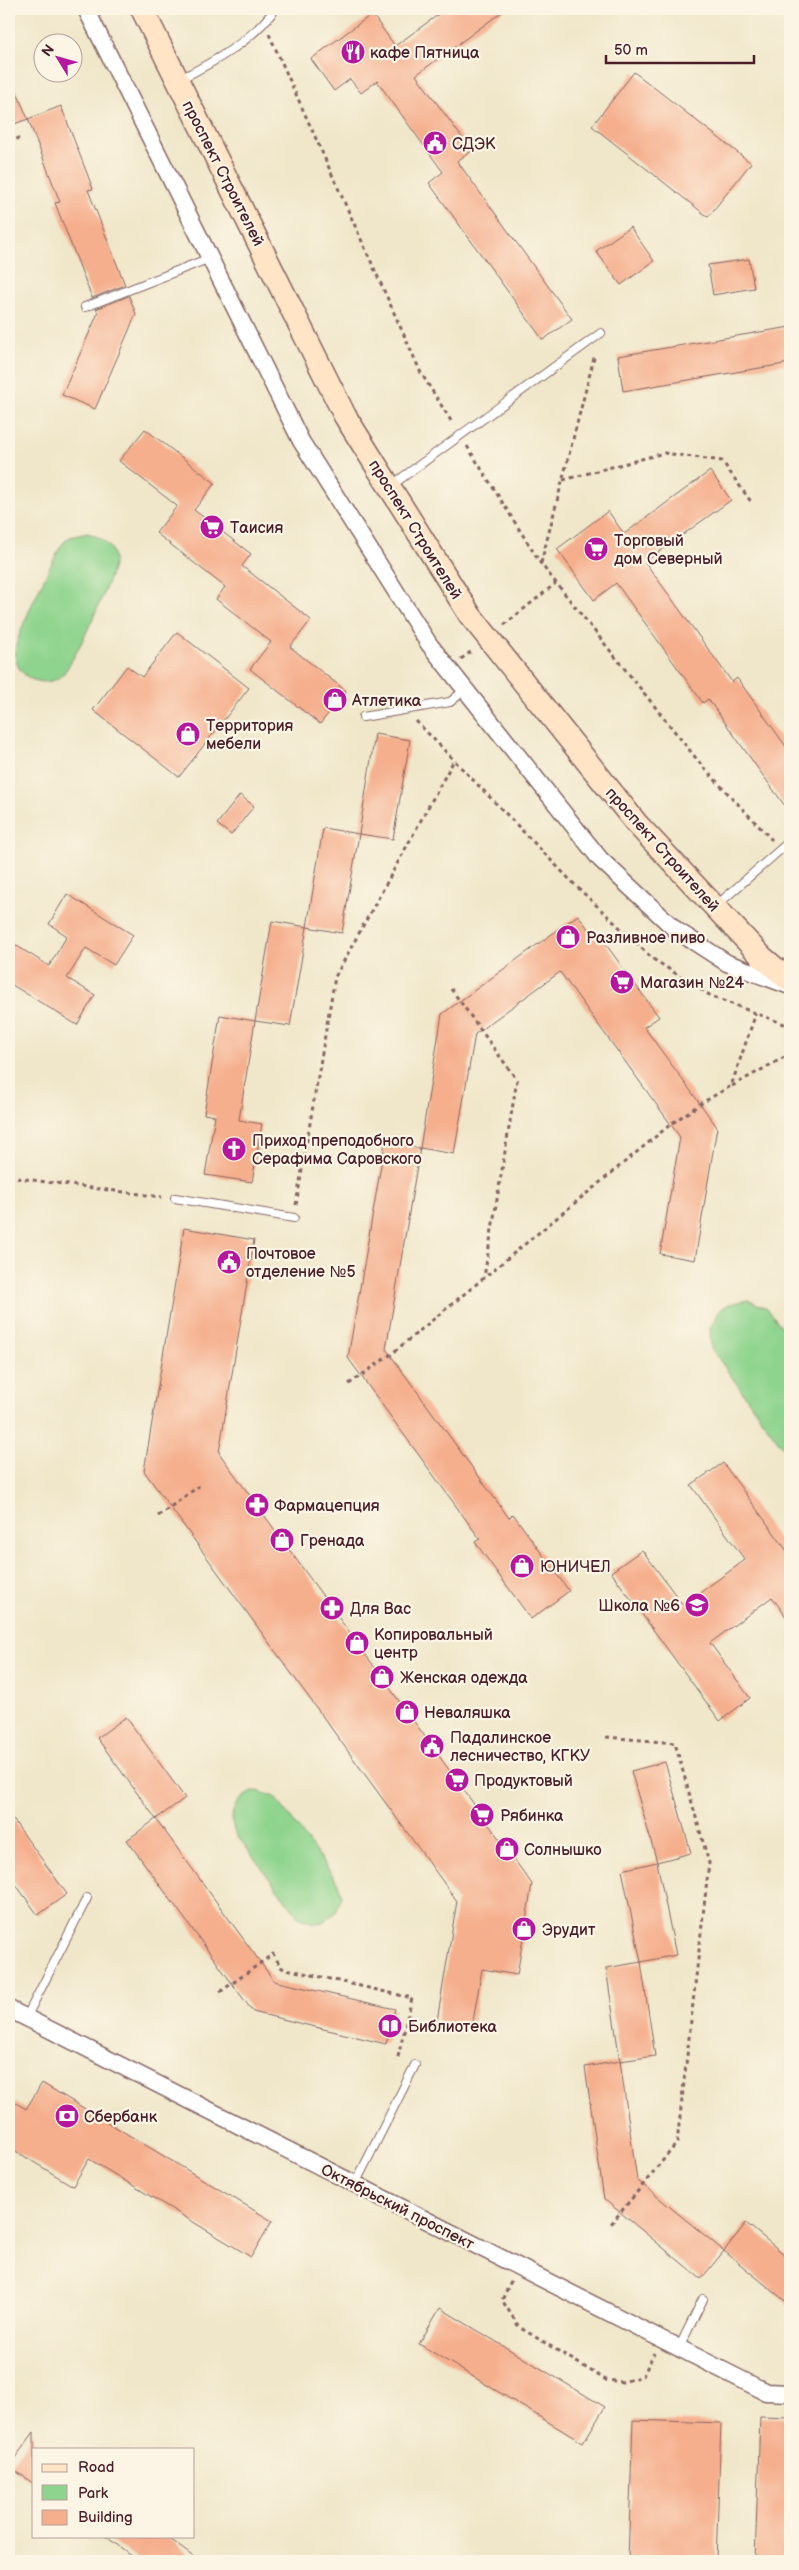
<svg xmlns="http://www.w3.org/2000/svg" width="799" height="2570" viewBox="0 0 799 2570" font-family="'Balsamiq Sans',sans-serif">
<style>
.green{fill:#8fd48e;stroke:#6c7a5c}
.building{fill:#f5af8d}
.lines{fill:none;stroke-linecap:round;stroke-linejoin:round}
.lane-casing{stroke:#846563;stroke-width:10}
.street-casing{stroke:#846563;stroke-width:19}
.secondary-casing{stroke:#846563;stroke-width:25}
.path{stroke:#846563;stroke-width:3;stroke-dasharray:4 4;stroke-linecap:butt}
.lane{stroke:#fff;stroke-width:8}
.street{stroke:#fff;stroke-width:16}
.secondary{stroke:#ffe4c6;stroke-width:22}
.labels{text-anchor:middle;stroke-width:4.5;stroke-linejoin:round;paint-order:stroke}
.poi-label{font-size:16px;fill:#4a1f2b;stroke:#fcf5e5;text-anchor:start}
.street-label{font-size:16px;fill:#4a1f2b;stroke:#fcf5e5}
</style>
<rect width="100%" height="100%" fill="#fcf5e5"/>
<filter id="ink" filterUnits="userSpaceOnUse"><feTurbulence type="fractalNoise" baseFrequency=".02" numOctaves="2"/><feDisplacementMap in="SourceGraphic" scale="10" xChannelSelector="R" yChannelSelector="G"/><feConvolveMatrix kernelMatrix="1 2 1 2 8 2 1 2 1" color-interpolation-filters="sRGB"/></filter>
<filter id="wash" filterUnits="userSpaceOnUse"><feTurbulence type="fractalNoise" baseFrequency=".0096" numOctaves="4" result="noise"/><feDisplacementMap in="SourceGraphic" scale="20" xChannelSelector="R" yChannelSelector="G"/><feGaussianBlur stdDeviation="1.12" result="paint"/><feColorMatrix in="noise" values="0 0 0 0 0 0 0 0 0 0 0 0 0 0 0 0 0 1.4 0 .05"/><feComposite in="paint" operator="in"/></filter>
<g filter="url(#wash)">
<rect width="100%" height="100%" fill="#f0e7ca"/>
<!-- green -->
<g class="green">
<path d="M88,533C100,537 112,544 114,558C116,572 72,669 60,677C51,683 40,683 31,679C20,673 14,662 15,651C16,635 53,558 63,543L70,537Z"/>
<path d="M748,1300L767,1308L790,1338V1452L779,1443L711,1348L710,1328L720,1310L729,1304Z"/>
<path d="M258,1791L274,1797L279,1802L337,1881L342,1896L336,1912L323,1922L315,1923L299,1918L236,1834C226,1814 236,1795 258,1791Z"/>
</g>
<g id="blocks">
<!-- building -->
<g class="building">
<path d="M446,9H506L416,75L472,151L457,161L572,319L543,340L429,183L443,172L377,81L361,93L350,79L334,91L311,59L372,14L395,46Z"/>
<path d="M634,72L751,163L708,217L592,126Z"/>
<path d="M9,73L28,119L9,126Z"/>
<path d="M61,106L93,189L88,190L125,285L92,298L55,203L60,202L28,119Z"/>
<path d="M630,227L654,261L621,285L596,251Z"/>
<path d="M749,259L754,288L713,295L708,265Z"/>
<path d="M129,296L136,314L95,409L62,395L98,313L96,309Z"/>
<path d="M790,327V363L623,391L618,356Z"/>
<path d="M145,429L215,483L194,510L251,554L242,566L311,620L290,647L346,691L320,724L250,669L271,642L216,599L225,587L156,533L177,506L119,461Z"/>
<path d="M710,471L731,500L645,562L732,682L737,678L790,752V813L708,699L703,703L616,583L594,600L557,549L608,511L624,534Z"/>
<path d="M177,632L249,688L179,777L93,710L127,666L142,677Z"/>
<path d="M375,734L410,740L393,839L359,834Z"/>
<path d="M240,795L254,806L231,835L217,824Z"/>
<path d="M323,828L359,834L342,933L307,927Z"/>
<path d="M67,894L133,935L114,965L86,948L67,978L95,995L77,1025L9,983V941L49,966L67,936L49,924Z"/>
<path d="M578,915L592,934L596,931L659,1017L644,1027L717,1127L695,1260L660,1254L680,1137L560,972L475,1034L454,1154L420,1148L442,1014Z"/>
<path d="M272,921L307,927L290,1026L255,1021Z"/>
<path d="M220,1015L255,1021L239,1120L262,1124L252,1182L205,1175L215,1116L204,1114Z"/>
<path d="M385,1142L420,1148L386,1349L509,1518L513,1514L569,1591L531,1619L475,1542L480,1539L348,1358Z"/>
<path d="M184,1228L254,1240L219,1453L532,1884L517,1975L482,1969L472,2027L437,2021L457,1901L144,1471Z"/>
<path d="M723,1463L790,1555V1622L772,1597L710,1643L750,1698L720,1721L611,1572L642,1550L683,1605L745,1560L691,1485Z"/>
<path d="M126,1717L185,1798L156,1819L97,1738Z"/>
<path d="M665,1762L691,1853L657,1862L631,1771Z"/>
<path d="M9,1814L67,1894L38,1915L9,1875Z"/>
<path d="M156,1819L274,1981L395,2009L386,2044L253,2012L127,1840Z"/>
<path d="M657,1862L676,1955L641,1962L622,1870Z"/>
<path d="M641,1962L655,2056L620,2061L606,1968Z"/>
<path d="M620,2061L637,2180L724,2251L701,2279L604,2199L585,2067Z"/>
<path d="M42,2083L272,2221L251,2257L89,2159L73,2186L9,2147V2099L26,2109Z"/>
<path d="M746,2223L790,2259V2305L724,2251Z"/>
<path d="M440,2308L605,2407L583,2443L419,2344Z"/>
<path d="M760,2417L790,2418V2561H755Z"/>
<path d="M633,2420L721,2423L716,2561H628Z"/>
<path d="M34,2432V2484L9,2466Z"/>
<path d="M105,2536H165L199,2561H139Z"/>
</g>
</g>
</g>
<g filter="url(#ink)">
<use href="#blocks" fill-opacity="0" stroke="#846563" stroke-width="1"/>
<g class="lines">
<defs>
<g id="lane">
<path d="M180,79C214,62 252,41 275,9"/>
<path d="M85,307L210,258"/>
<path d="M392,485L601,333"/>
<path d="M363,717L450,702L465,690"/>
<path d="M717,905L790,841"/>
<path d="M175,1198L294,1218"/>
<path d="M26,2018L87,1898"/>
<path d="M355,2184L415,2065"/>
<path d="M679,2348L703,2299"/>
</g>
<g id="street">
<path d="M86,9L301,441L429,644L600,859L676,930L727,963L790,986"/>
<path d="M9,2009L766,2392L790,2393"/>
</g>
<path id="secondary" d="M142,9L345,416L470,615L637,824L762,957L790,981"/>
</defs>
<!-- lane casing -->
<use href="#lane" class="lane-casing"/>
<!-- street casing -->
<use href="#street" class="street-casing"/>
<!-- secondary casing -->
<use href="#secondary" class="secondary-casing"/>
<!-- path -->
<g class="path">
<path d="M269,34L421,373L453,424"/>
<path d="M9,142L19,138"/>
<path d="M467,446L541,564L703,767L772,840"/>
<path d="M563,480L664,453L722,461L752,503"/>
<path d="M541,563L595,354"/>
<path d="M504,625L556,583"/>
<path d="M461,659L472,651"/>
<path d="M416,721L576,886L653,959L711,996L784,1024L790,1028"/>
<path d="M451,989L517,1080L484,1277"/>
<path d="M732,1086L790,1054"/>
<path d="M9,1177L162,1197"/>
<path d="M296,1205L335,977L454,760"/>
<path d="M349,1384L390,1355L671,1124L700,1104L731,1086L756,1013"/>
<path d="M158,1516L199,1486"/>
<path d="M606,1737L675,1743L709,1863L677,2143L611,2224"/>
<path d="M220,1992L273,1954L282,1968L412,1998L397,2061"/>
<path d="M511,2281L502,2300L519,2327L606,2380L623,2382L643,2376L654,2353"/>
</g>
<!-- lane -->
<use href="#lane" class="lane"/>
<!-- street -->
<use href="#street" class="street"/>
<!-- secondary -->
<use href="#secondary" class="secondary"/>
</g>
</g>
<!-- icons -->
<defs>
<symbol id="restaurant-disc" viewBox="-11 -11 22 22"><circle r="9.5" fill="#b5179e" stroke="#fcf5e5"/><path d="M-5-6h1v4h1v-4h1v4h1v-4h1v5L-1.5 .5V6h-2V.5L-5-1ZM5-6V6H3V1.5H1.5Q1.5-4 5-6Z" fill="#fff"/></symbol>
<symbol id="civic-disc" viewBox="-11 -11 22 22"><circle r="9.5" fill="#b5179e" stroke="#fcf5e5"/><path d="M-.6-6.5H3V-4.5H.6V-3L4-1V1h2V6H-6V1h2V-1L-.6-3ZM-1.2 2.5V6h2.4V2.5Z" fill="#fff"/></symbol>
<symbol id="supermarket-disc" viewBox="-11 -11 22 22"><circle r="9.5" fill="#b5179e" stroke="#fcf5e5"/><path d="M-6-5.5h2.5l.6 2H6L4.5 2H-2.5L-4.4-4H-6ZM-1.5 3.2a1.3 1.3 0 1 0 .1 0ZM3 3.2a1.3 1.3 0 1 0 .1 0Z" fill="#fff"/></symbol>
<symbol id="shop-disc" viewBox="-11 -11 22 22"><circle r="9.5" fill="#b5179e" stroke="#fcf5e5"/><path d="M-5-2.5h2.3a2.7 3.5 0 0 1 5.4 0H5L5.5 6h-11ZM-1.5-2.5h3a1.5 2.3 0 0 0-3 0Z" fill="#fff"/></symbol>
<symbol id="church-disc" viewBox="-11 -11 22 22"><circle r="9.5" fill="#b5179e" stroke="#fcf5e5"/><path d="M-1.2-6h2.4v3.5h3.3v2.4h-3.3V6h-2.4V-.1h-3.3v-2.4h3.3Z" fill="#fff"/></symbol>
<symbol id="pharmacy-disc" viewBox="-11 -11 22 22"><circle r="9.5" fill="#b5179e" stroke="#fcf5e5"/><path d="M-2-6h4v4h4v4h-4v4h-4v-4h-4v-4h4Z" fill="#fff"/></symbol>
<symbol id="school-disc" viewBox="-11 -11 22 22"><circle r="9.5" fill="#b5179e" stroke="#fcf5e5"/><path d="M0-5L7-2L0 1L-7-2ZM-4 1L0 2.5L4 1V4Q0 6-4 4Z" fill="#fff"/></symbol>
<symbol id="library-disc" viewBox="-11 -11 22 22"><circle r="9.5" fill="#b5179e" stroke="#fcf5e5"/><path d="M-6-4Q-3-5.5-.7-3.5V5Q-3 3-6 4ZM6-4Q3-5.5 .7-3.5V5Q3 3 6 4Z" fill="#fff"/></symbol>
<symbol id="bank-disc" viewBox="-11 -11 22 22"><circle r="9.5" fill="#b5179e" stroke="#fcf5e5"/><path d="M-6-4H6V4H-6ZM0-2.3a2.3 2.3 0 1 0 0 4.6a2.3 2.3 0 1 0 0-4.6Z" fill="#fff"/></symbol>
</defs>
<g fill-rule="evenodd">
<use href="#restaurant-disc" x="339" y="38" width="28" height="28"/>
<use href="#civic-disc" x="421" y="129" width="28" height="28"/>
<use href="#supermarket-disc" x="198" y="513" width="28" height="28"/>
<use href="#supermarket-disc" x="582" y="535" width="28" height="28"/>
<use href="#shop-disc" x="321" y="686" width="28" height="28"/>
<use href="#shop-disc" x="174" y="720" width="28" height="28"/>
<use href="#shop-disc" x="554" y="923" width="28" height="28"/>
<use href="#supermarket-disc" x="608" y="968" width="28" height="28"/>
<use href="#church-disc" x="220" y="1135" width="28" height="28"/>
<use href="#civic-disc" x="215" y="1248" width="28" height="28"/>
<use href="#pharmacy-disc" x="243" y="1491" width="28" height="28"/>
<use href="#shop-disc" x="268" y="1526" width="28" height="28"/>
<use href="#shop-disc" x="508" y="1552" width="28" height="28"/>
<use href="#school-disc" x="683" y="1591" width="28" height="28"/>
<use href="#pharmacy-disc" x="318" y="1594" width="28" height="28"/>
<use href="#shop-disc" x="343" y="1629" width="28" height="28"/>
<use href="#shop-disc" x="368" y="1663" width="28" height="28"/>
<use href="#shop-disc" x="393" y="1698" width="28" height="28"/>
<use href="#civic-disc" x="418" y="1732" width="28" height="28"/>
<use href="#supermarket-disc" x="443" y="1766" width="28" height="28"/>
<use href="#supermarket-disc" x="468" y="1801" width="28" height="28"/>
<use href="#shop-disc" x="493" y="1835" width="28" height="28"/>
<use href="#shop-disc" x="510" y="1915" width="28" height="28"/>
<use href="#library-disc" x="376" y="2012" width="28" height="28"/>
<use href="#bank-disc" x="53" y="2102" width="28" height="28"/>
</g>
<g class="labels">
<!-- poi labels -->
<g class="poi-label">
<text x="370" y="58">кафе Пятница</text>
<text x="452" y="149">СДЭК</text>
<text x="230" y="533">Таисия</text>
<text x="614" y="546">Торговый<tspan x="614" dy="18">дом Северный</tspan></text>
<text x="352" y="706">Атлетика</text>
<text x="206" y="731">Территория<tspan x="206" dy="18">мебели</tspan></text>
<text x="586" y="943">Разливное пиво</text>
<text x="640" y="988">Магазин №24</text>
<text x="252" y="1146">Приход преподобного<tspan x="252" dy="18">Серафима Саровского</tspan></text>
<text x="246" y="1259">Почтовое<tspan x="246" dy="18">отделение №5</tspan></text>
<text x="274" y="1511">Фармацепция</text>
<text x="300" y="1546">Гренада</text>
<text x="540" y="1572">ЮНИЧЕЛ</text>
<text x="680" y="1611" text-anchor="end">Школа №6</text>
<text x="350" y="1614">Для Вас</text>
<text x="374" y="1640">Копировальный<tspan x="374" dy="18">центр</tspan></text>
<text x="400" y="1683">Женская одежда</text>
<text x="424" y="1718">Неваляшка</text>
<text x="450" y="1743">Падалинское<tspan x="450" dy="18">лесничество, КГКУ</tspan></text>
<text x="474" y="1786">Продуктовый</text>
<text x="500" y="1821">Рябинка</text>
<text x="524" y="1855">Солнышко</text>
<text x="542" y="1935">Эрудит</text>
<text x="408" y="2032">Библиотека</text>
<text x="84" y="2122">Сбербанк</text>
</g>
<!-- street labels -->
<g class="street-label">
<text transform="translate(224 173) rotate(63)" y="6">проспект Строителей</text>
<text transform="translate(416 529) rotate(58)" y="6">проспект Строителей</text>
<text transform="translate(663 849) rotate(48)" y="6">проспект Строителей</text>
<text transform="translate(398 2206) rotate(27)" y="6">Октябрьский проспект</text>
</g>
</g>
<!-- margin -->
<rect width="799" height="2570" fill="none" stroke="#fcf5e5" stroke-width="30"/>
<!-- legend -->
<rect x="32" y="2448" width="162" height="90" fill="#fcf5e5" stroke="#b59f9b"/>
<rect x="42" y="2464" width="25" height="8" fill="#ffe4c6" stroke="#b59f9b"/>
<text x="78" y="2472" font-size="15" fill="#4a1f2b">Road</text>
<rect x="42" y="2485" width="25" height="15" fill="#8fd48e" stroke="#b59f9b"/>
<text x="78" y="2498" font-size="15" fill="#4a1f2b">Park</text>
<rect x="42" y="2510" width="25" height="15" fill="#f5af8d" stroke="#b59f9b"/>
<text x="78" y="2522" font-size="15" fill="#4a1f2b">Building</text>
<!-- north arrow -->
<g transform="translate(58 58) rotate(307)"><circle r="24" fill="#fcf5e5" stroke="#b59f9b"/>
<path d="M0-4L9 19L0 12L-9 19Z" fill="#b5179e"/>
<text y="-8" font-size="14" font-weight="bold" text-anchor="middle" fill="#4a1f2b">N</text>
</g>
<!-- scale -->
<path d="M606 55v8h148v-8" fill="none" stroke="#4a1f2b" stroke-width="2.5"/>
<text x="614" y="55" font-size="15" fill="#4a1f2b" stroke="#fcf5e5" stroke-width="4" paint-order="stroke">50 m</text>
</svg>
